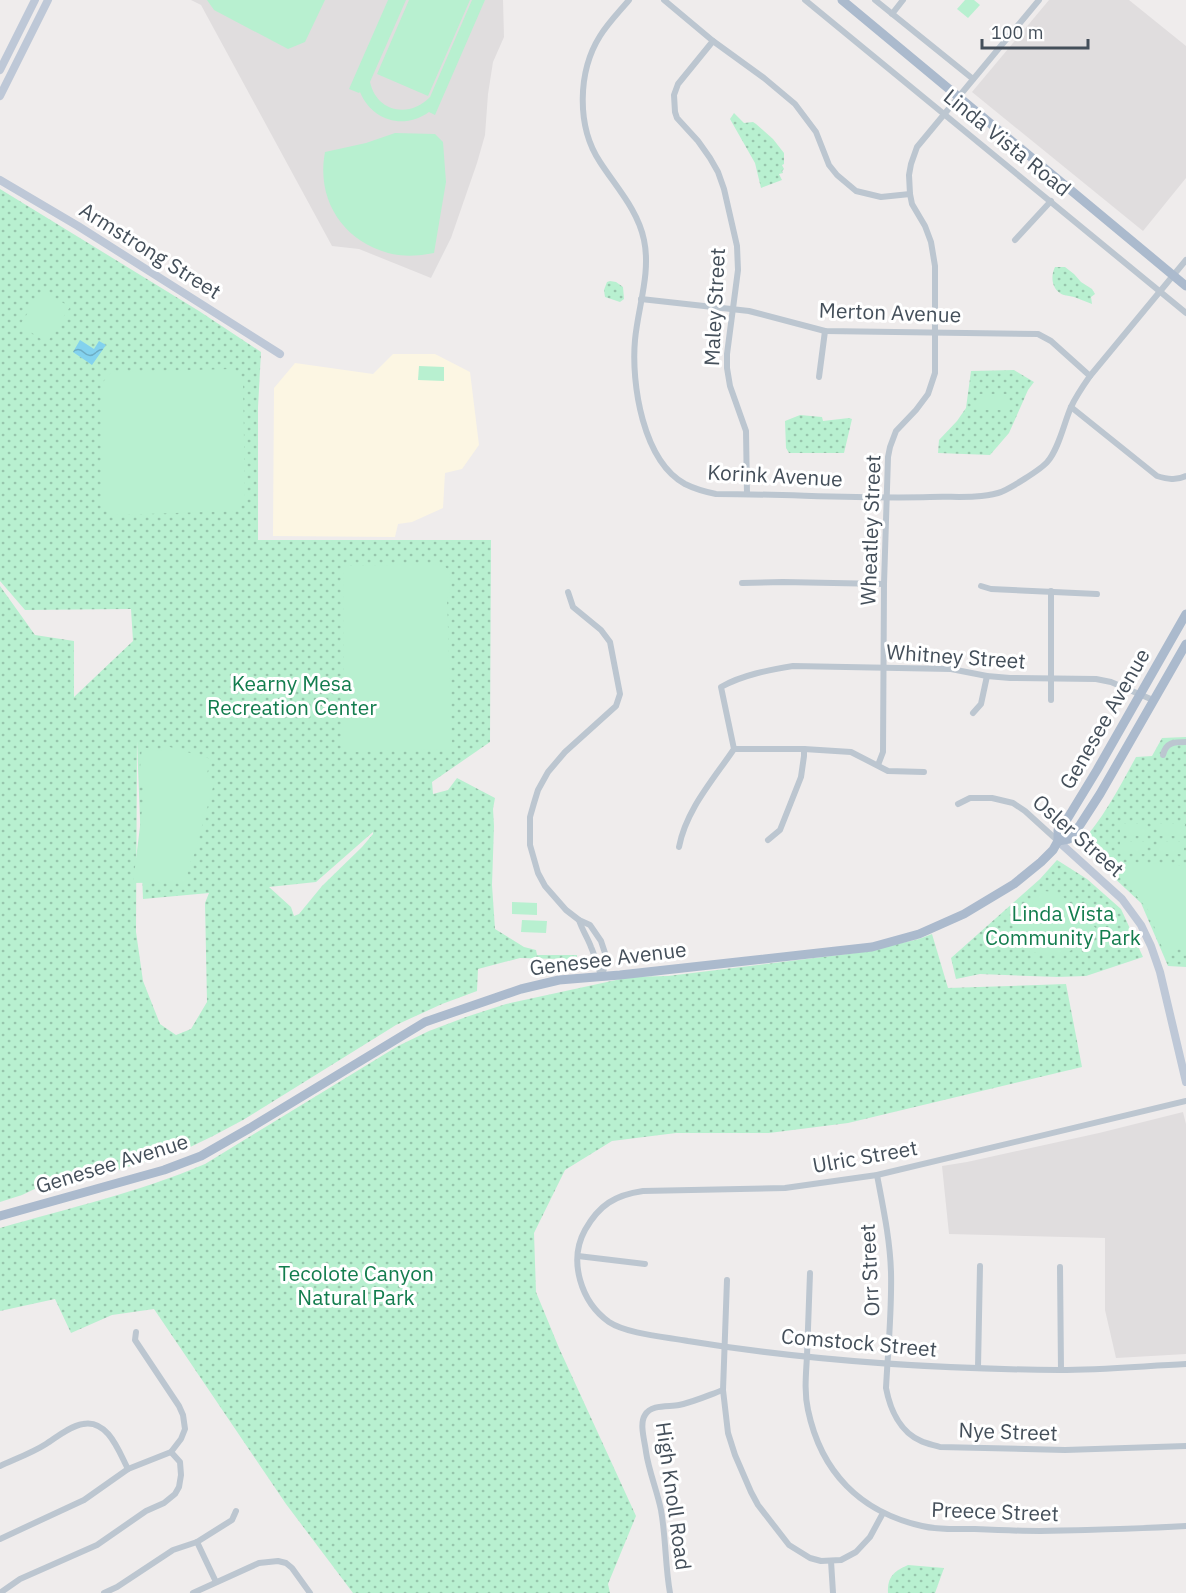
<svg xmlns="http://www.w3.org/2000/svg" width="1186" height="1593" viewBox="0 0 1186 1593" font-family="'IBM Plex Sans',sans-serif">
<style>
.commercial{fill:#fcf6e3}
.education{fill:#e0ddde}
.grass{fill:url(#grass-dots);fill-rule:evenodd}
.garden{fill:#b8f0d0}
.water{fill:url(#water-waves)}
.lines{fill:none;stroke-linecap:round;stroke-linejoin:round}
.street{stroke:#bcc6d0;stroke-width:6}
.secondary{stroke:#bec8d7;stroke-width:8}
.primary{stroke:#abbacd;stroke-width:9}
.labels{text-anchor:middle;stroke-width:6;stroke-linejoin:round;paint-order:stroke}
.street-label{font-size:21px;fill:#444f5a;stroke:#fff}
.park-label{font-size:21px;fill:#137d4e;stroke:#fff}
</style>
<defs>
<pattern id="grass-dots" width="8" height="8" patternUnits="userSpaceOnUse" patternTransform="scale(1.5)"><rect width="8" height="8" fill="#b8f0d0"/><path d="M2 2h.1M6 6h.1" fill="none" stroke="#97c5ac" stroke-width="1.8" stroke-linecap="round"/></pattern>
<pattern id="water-waves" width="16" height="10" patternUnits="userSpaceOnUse" patternTransform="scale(1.5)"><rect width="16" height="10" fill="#83d2ee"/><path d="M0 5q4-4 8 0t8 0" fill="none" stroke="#6dadc4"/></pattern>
</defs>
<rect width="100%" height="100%" fill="#efecec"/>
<!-- commercial -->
<path class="commercial" d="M393,354H435L470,372L479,445L462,469L445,473L443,508L412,522L398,524L395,537L273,536L274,388L295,363L373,374Z"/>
<!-- education -->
<g class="education">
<path d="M191,0H503L504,37L493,62L488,94L485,135L477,163L451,238L431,278L359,249L332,246L201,5Z"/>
<path d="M1049,0H1129L1186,46V178L1143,231L972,92Z"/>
<path d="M1183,1112L1186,1124V1354L1116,1358L1105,1310V1238L949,1234L942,1166L967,1162L1099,1133Z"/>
</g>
<!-- grass -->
<g class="grass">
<path d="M734,113L744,123L753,122L756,124L773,139L784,153V164L782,165L784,169L782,171L783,173L779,174L782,180L761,188L755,163L730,119Z"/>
<path d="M0,189L199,311L261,352L258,407V540H491L490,742L432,782L433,794L448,790L457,778L495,798L493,809L494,826L492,885L495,929L524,947L536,950L537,955H577V968H570L562,959L520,958L478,969L477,991L442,1004L396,1025L243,1120L213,1136L184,1150L114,1171L82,1173L43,1185L22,1195L0,1202V586L35,635L74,641V697L133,641L131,609L25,610L0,581ZM137,741L143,899L209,893L205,903L207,1002L191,1029L176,1035L160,1024L143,981L136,932ZM373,832V834L362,847L322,886L299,914L294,916L291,907L269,887L316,882Z"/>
<path d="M1055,267H1065L1074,274L1081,282L1092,289L1095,294L1091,297L1092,304C1086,302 1080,299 1074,297C1071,296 1067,296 1064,295C1052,291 1050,277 1055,267Z"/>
<path d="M610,281L616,282L623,287L624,299L620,302L605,297L604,290L607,282Z"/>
<path d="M1014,370L1034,382L1028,390L1009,433L990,455L938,453L939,440L957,421L966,408L971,371Z"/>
<path d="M800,415L822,417L823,421L849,418L852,419L844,453H789L786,448L785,421Z"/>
<path d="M1186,737V967L1168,966L1141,903L1079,845C1103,819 1119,788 1136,757L1152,756L1162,738Z"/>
<path d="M1057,860L1087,879L1121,909L1143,957L1086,976L1057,977L980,974L956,979L951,958L1040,879Z"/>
<path d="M932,934L948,988L1066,984L1082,1067L848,1123L769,1133H676L612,1141L565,1170L534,1233L536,1292L559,1348L636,1516L608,1584L610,1593H353L286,1504L154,1309L112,1315L71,1333L55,1299L0,1311V1228C69,1208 140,1192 205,1164L398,1046L429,1031L466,1017L506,1004L630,977L668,976L863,952L919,939Z"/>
<path d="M908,1565L944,1568L935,1593H888C887,1577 894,1571 908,1565Z"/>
</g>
<!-- garden -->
<g class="garden">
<path d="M207,0H325L305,42L288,49L214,10Z"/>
<path d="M388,0H406L370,82C377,113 410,118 430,97L472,0H485L435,115L429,112C404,130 372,121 360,92L359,93L349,89Z"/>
<path d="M409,0H470L428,96L377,74Z"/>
<path d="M965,0H974L980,5L968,18L957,9Z"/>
<path d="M395,133L435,134L443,142L446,182L434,253C419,256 403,257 388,253C342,240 316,199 325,152L366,143Z"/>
<path d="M42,290L70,307L47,343L20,325Z"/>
<path d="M419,366L444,367V381L418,380Z"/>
<path d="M233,369L243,378L245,503L235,511L115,515L103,505V382L111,372Z"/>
<rect x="979" y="394" width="30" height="16"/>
<path d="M441,564L449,570L450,597L447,598L452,749L351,752L341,742V714L344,713L343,566Z"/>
<path d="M163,745L211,759L206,777L215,780L194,855L189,865L186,882L133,883L145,786L139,779L142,747L161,751Z"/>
<path d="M1120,824H1146L1145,836L1120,835Z"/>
<path d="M1159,824H1185L1184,836H1159Z"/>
<path d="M1120,842H1145V854L1120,853Z"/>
<rect x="1159" y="842" width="25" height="12"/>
<path d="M1122,862L1166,864L1186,866V948L1180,945L1173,952L1167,956L1163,950L1148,910L1122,878Z"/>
<path d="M1043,891L1057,892L1068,901L1067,903L1097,929C1079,949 1065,958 1038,953C1031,952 1025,950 1020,946C1016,943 1012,939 1009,936L1034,906L1032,903Z"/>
<path d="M512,902L537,903V915L512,914Z"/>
<path d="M522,920L547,921L546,933L521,932Z"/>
</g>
<!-- water -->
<path class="water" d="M80,340L94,349L99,341L106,345L92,365L73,352Z"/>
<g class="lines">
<!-- street -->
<g class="street">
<path d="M629,0C619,12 608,23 600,36C578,71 576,126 600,162C616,187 638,210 644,240C651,273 638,307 635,340C631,384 643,461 685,484C695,489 706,492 716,494C787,494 858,499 930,497C952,496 977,499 998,493C1008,490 1042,469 1048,461C1059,448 1064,423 1071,407C1076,396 1083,386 1090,376L1186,260"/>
<path d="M664,0L713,41L764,78L795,104L816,132L829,165L837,175L856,191L881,197L910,194"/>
<path d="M805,0L1186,313"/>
<path d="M875,0L973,79"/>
<path d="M892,14L903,0"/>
<path d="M713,41L678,84L674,95L675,112L677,118L698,141L710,158L718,172L724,189L737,246L738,270L727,354V368L730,386L746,431L747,494"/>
<path d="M1015,240L1051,201"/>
<path d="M641,299L749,311L825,331L1038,334L1051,341L1090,376"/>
<path d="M819,377L825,331"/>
<path d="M1071,407L1157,476C1167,479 1176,481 1186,476"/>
<path d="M742,583L783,582L884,584"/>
<path d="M981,586L991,589L1097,594"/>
<path d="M568,592L573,607L601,630L610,642L620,694L616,706L565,752L548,772L538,790L534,803L530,817V845L538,873L545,886L566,910L579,920L590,925L601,941L607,959L602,975"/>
<path d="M1051,700V591"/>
<path d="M973,713L981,704L987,676"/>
<path d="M734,749H804L851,752L888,771L924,772"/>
<path d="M1163,755C1166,742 1174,742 1186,742"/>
<path d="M878,765L883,752L884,584L888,457L890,447L896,431L916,410L928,394L935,373V266L931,242L925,226L912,204L910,194L909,175L911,164L917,147L1039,0"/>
<path d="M958,804L970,798H992L1013,803L1025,811L1058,841"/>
<path d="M768,840L780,830L801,777L804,756V749"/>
<path d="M679,847C686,810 713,780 734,749L721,687C742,675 769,670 793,666L951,669L987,676L1010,678L1096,679L1111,682L1153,700"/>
<path d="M579,920C582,930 588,938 591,947C595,956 597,965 601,975"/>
<path d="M1186,1101L877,1175L785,1188L643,1191C615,1195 599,1205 585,1230C568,1261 581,1302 609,1322C627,1334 667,1337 688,1341C810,1361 935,1369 1059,1370C1101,1370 1144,1366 1186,1364"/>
<path d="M877,1175C883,1207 890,1239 891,1272C892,1310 888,1350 886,1388C890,1409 900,1432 921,1441C927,1444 934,1445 940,1447L1065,1450L1186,1446"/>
<path d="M578,1256L645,1264"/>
<path d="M1060,1267L1061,1370"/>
<path d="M810,1273C809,1301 808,1328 807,1356C806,1374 804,1392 808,1410C821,1472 860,1512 922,1526C938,1530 955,1529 972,1529C995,1530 1017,1531 1040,1531C1089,1530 1137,1529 1186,1526"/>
<path d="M727,1280L723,1390L728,1433L735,1455L751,1492L758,1505L789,1545L810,1558L821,1561L841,1560L856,1552L870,1537L883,1513"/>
<path d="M978,1368L980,1266"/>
<path d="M0,1466C15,1459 32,1453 46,1444C57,1437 70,1426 83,1424C108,1419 119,1452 128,1469"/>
<path d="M0,1539L84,1500L128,1469L171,1452L181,1439L185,1429L183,1415L179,1406L135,1340L136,1332"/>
<path d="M197,1542L216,1582"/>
<path d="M831,1561L833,1593"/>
<path d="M0,1593L20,1579L97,1545L146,1511L164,1503L175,1494L179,1487L181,1475L180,1462L171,1452"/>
<path d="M104,1593L117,1587L173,1550L197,1542L232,1520L236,1511"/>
<path d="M193,1593L259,1563L278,1561L286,1563L292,1568L310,1593"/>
<path d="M670,1593C665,1565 666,1538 661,1510C657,1490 649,1472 646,1452C645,1442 639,1424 645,1415C651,1404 669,1407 679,1405C694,1402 709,1395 723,1390"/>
</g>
<!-- secondary -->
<g class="secondary">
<path d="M0,70L35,0"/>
<path d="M0,96L48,0"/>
<path d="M0,180L78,226L280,354"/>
<path d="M1058,841L1122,899L1141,925L1151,946L1160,972L1186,1082"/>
</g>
<!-- primary -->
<g class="primary">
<path d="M842,0L1186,286"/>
<path d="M1058,841L1069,839L1080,825L1100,794L1186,644"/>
<path d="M0,1216L164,1170L201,1156L250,1128L425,1022L521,989L559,980L620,975L872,947L919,934L964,914L1014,884L1041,862L1053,850L1058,841V830L1066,821L1097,770L1186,614"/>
</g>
</g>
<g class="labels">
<!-- street labels -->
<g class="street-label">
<text transform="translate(1007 143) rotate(39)" y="7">Linda Vista Road</text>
<text transform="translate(150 251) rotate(32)" y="7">Armstrong Street</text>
<text transform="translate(715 307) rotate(-87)" y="7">Maley Street</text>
<text transform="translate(890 313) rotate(2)" y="7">Merton Avenue</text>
<text transform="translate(775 476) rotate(3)" y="7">Korink Avenue</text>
<text transform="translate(871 530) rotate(-88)" y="7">Wheatley Street</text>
<text transform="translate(956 657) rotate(4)" y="7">Whitney Street</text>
<text transform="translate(1105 719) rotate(-60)" y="7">Genesee Avenue</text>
<text transform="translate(1078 836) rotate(41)" y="7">Osler Street</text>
<text transform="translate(608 959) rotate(-7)" y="7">Genesee Avenue</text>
<text transform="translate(865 1157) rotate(-10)" y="7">Ulric Street</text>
<text transform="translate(112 1164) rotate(-17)" y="7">Genesee Avenue</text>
<text transform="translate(870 1270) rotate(-93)" y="7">Orr Street</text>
<text transform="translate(859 1343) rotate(5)" y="7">Comstock Street</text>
<text transform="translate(1008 1432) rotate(2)" y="7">Nye Street</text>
<text transform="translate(673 1496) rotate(82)" y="7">High Knoll Road</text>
<text transform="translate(995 1512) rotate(2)" y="7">Preece Street</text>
</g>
<!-- park labels -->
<g class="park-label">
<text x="292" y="691">Kearny Mesa<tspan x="292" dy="24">Recreation Center</tspan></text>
<text x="1063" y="921">Linda Vista<tspan x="1063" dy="24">Community Park</tspan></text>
<text x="356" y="1281">Tecolote Canyon<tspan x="356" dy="24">Natural Park</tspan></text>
</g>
</g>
<!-- scale -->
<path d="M982 39v9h106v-9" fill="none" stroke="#444f5a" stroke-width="3"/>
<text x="991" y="39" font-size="18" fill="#444f5a" stroke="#ffffff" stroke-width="4.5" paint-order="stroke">100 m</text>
</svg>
